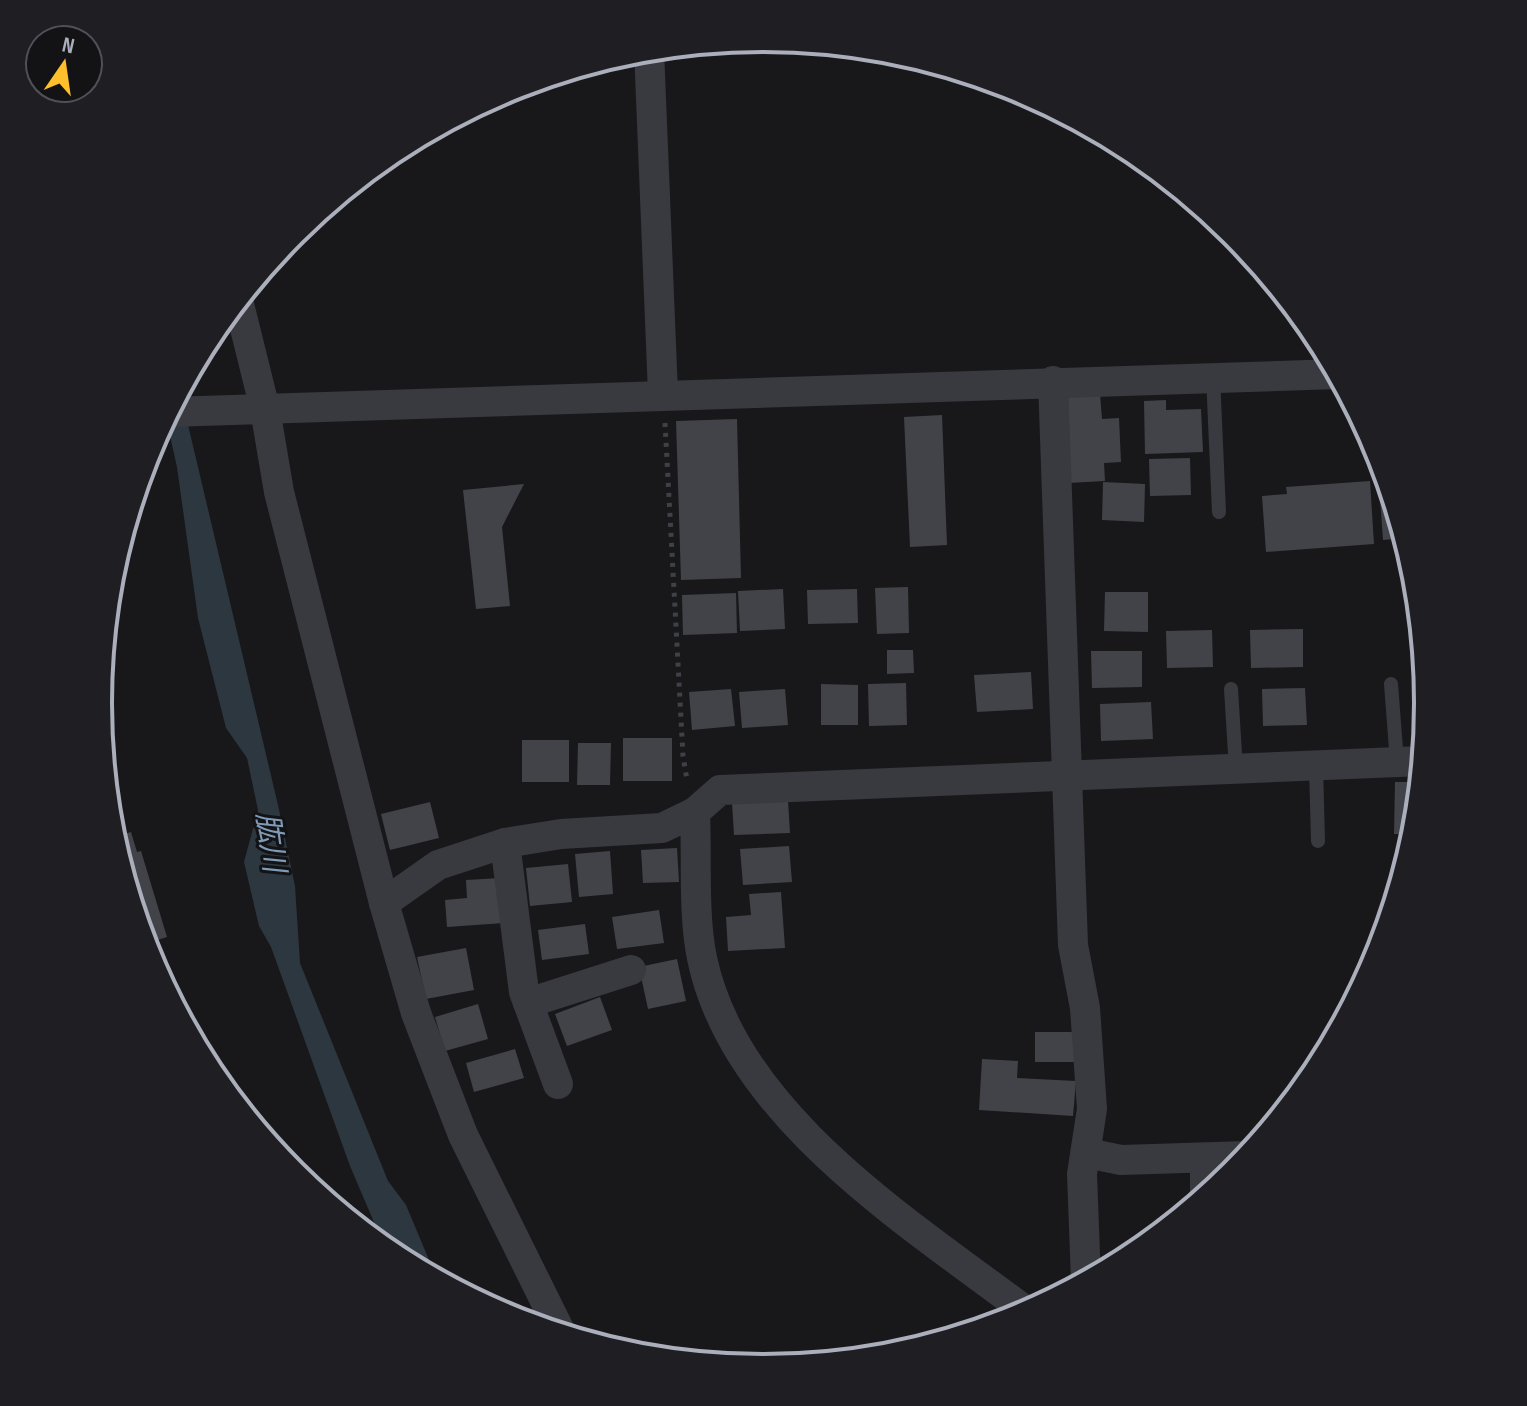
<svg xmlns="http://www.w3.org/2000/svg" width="1527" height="1406" viewBox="0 0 1527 1406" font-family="'Sofia Sans Condensed','Noto Sans JP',sans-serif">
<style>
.water{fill:#2d3740}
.building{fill:#424348}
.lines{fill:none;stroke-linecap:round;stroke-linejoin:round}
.path{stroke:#3f4147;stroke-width:5;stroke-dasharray:4 6;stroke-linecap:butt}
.service{stroke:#393a40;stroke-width:14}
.minor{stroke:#393a40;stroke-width:30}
.labels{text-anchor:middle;stroke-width:6;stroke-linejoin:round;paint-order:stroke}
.water-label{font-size:30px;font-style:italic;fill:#7f9bb8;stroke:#131316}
.rim{fill:none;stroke:#aaafbb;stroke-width:4}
</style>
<rect width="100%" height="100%" fill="#18181b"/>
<!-- water -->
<path class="water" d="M180,391L278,805L295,886L300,963L388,1181L406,1205L437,1279L385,1248L350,1166L271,947L259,926L244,862L258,810L247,758L226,728L198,618L177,467L166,418Z"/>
<!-- building -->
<g class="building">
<path d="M1100,394L1102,419L1119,418L1121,462L1104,463L1105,481L1068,483L1064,395Z"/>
<path d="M1166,400V410L1201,409L1203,452L1145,454L1144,401Z"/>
<path d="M942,415L947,545L910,547L904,417Z"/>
<path d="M737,419L741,578L681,580L676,421Z"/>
<path d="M1190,458L1191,495L1150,496L1149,459Z"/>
<path d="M1370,481L1374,544L1266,552L1262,496L1287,494L1286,487Z"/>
<path d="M1103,482L1145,484L1144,522L1102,520Z"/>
<path d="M1388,482L1403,530L1405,538L1383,540L1379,483Z"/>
<path d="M524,484L502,527L510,606L476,609L463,490Z"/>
<path d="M908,587L909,633L877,634L875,588Z"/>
<path d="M783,589L785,629L740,631L738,591Z"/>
<path d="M857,589L858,623L808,624L807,590Z"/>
<path d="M1105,592H1148V632L1104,631Z"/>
<path d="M736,593L737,633L683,635L682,595Z"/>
<path d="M1421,624L1424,662H1411L1409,625Z"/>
<path d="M1303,629V667L1251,668L1250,630Z"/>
<path d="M1212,630L1213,667L1167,668L1166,631Z"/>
<path d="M887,650H913L914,673L887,674Z"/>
<path d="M1091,651H1142V687L1092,688Z"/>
<path d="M1031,672L1033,709L977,712L974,675Z"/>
<path d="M906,683L907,725L869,726L868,684Z"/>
<path d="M821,684L858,685V725H821Z"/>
<path d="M1305,688L1307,725L1263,726L1262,689Z"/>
<path d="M731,689L735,726L692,730L689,692Z"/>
<path d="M785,689L788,725L742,728L739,692Z"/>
<path d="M1151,702L1153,739L1101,741L1100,704Z"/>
<rect x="623" y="738" width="49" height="43"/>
<rect x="522" y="740" width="47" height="42"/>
<path d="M578,743H611L610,785H577Z"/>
<path d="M1395,782H1421L1415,834H1394Z"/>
<path d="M788,801L790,833L734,835L732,803Z"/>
<path d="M430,802L439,838L390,850L381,814Z"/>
<path d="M131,832L137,852L141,851L167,937L145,944L113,837Z"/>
<path d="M789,846L792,882L743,885L740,849Z"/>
<path d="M677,848L679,882L643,883L641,850Z"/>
<path d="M610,851L613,894L579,897L575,854Z"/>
<path d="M568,864L572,902L530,906L526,868Z"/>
<path d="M500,878L504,923L447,927L445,900L467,898L466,880Z"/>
<path d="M781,892L785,948L728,951L726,917L751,915L749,894Z"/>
<path d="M659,910L664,943L617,949L612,917Z"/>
<path d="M585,924L589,954L542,960L538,930Z"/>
<path d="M466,948L474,990L426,999L417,957Z"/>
<path d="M677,959L686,1001L648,1009L639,967Z"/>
<path d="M600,997L612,1030L567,1046L555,1014Z"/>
<path d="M478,1004L488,1039L445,1051L435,1017Z"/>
<path d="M1035,1032H1074L1075,1062H1035Z"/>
<path d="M515,1049L524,1078L474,1092L466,1063Z"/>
<path d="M982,1059L1018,1061L1017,1078L1076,1081L1073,1116L979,1110Z"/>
</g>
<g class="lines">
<!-- path -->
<path class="path" d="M665,423L683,756L687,780"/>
<!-- service -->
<g class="service">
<path d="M1213,376L1219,512"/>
<path d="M1391,684L1397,762"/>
<path d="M1231,689L1236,769"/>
<path d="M1316,766L1318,841"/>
</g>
<!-- minor -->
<g class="minor">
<path d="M649,49L663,394"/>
<path d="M238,300L265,409L279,492L384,903L416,1013L463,1135L561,1333"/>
<path d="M1053,381L1073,945L1085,1008L1092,1109L1082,1174L1086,1281"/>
<path d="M169,412L1338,374"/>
<path d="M695,812C697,856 693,916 702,958C734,1114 908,1222 1027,1312"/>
<path d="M505,843L524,992L558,1084"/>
<path d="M384,903L438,865L505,843L561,834L662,828L695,812L720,790L1423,761"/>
<path d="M528,1003L631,970"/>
<path d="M1087,1153L1121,1160L1247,1156"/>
<path d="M1205,1158V1196"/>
</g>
</g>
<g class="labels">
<!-- water labels -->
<g class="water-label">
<text transform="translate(271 842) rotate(82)" y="10">肱川</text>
</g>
</g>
<!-- crop -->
<path d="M0 0H1527V1406H0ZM112 703a651 651 0 1 1 1302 0a651 651 0 1 1-1302 0Z" fill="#1f1f23" fill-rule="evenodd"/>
<path class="rim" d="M112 703a651 651 0 1 1 1302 0a651 651 0 1 1-1302 0Z"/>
<!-- north arrow -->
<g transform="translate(64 64) rotate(13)"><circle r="38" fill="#131316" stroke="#4f5158" stroke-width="2"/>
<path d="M0-6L14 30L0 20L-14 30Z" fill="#febf2d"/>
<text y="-12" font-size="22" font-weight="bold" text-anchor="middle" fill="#aaafbb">N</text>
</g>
</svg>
